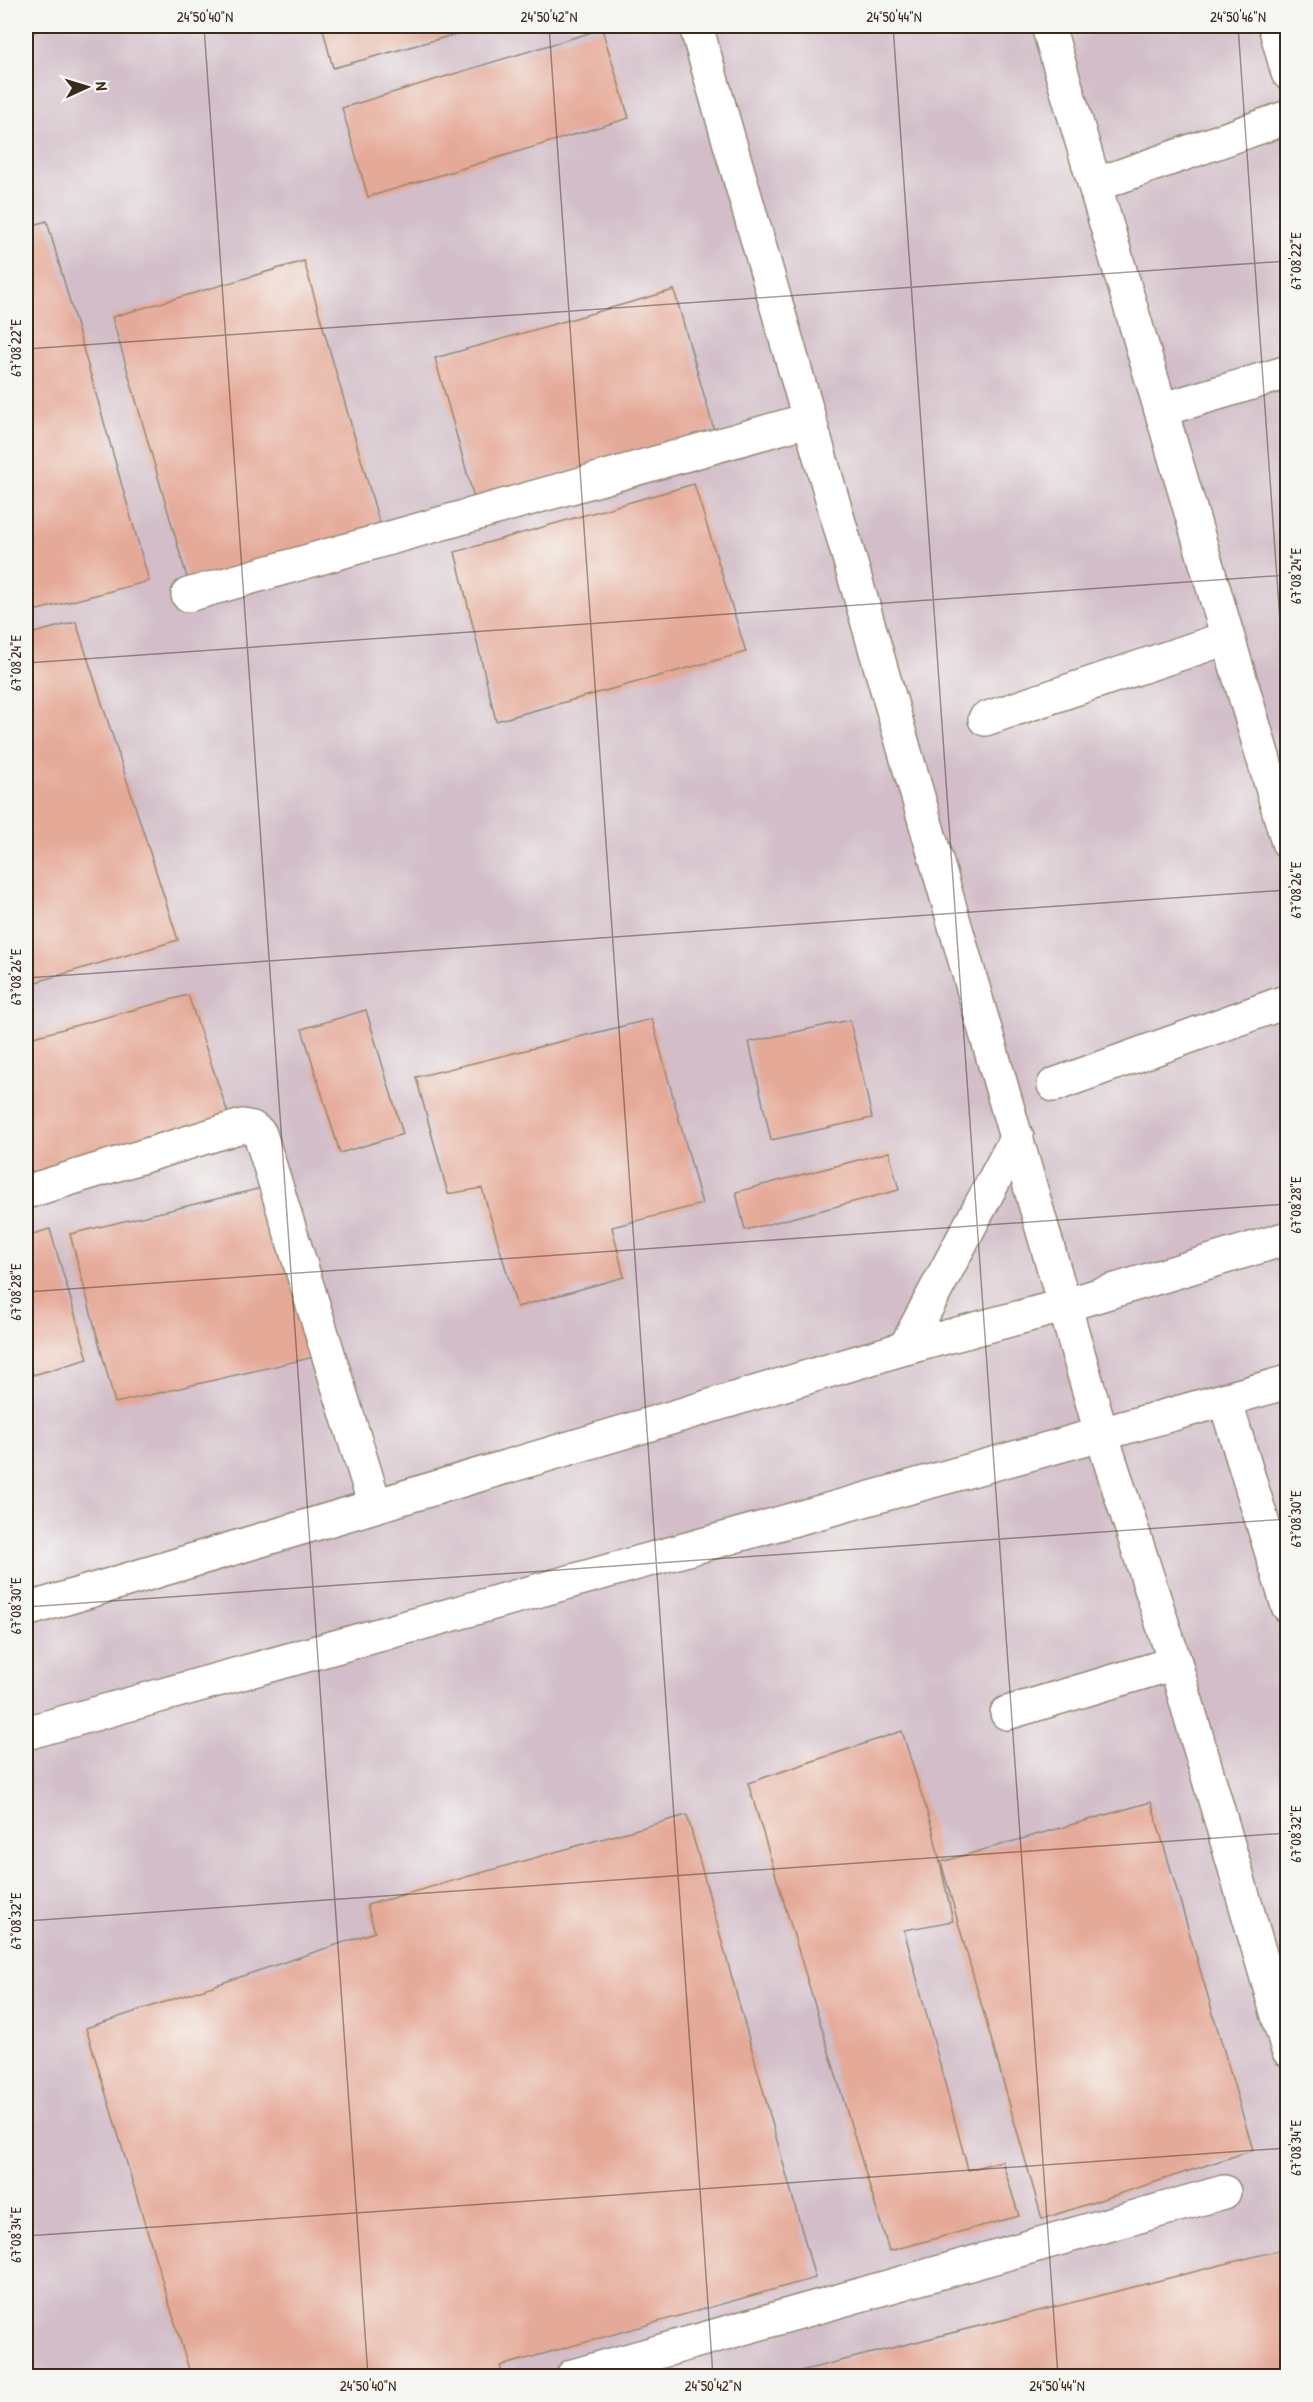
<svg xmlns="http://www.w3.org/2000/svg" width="1313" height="2402" viewBox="0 0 1313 2402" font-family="'Patrick Hand',sans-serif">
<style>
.industrial{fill:#d2bdc8}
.building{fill:#e5a997}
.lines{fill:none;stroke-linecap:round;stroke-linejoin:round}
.minor-casing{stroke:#958876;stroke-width:36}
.minor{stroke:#fff;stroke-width:33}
.ticks{fill:none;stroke:#3b2a1e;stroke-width:1.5;stroke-opacity:0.45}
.neatline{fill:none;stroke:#3b2a1e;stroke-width:2}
.ticks-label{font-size:15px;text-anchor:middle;fill:#3b2a1e}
</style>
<rect width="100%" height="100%" fill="#f6f6f2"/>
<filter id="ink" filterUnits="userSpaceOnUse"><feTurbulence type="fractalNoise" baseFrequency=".0167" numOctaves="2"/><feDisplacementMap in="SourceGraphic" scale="12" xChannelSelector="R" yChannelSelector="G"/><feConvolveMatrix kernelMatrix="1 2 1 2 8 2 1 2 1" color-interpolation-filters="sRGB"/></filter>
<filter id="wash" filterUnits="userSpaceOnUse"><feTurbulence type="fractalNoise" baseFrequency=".008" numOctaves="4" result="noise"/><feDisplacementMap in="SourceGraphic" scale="24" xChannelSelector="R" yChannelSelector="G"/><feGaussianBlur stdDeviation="1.35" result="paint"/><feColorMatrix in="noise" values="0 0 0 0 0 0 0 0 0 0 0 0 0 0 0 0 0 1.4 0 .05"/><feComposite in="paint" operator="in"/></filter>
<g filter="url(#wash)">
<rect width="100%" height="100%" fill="#efe7cf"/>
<!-- industrial -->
<rect class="industrial" x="26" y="26" width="1261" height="2350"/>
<g id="blocks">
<!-- building -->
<g class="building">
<path d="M322,26H486L333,68Z"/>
<path d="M602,29L629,118L368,197L342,108Z"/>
<path d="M47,221L149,581L26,613V227Z"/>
<path d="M304,261L384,539L192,595L112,317Z"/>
<path d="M674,290L714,430L474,498L435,358Z"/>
<path d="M694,484L746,652L496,721L455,552Z"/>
<path d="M76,622L178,940L26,985V635Z"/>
<path d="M188,995L235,1134L26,1182V1039Z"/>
<path d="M366,1010L403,1134L340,1153L302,1029Z"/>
<path d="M652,1019L702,1204L612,1227L624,1277L517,1307L482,1188L448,1194L416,1077Z"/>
<path d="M850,1020L872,1118L771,1140L749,1042Z"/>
<path d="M889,1152L899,1190L745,1230L736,1192Z"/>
<path d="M266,1187L323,1355L115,1403L70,1234Z"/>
<path d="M50,1229L88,1359L33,1375L26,1348V1236Z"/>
<path d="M902,1731L933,1831L953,1921L904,1930L968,2170L1002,2161L1019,2216L889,2251L748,1783Z"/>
<path d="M1151,1802L1253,2150L1042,2219L941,1862Z"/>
<path d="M687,1815L815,2278L500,2366L502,2372L484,2376H191L86,2028L375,1932L367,1905Z"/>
<path d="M1288,2248V2376H781Z"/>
</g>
</g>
</g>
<g filter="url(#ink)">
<use href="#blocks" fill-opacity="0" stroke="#958876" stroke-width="1.5"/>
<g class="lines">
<defs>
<g id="minor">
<path d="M696,26L1102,1436L1175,1663L1288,2050"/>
<path d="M1048,26L1288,842"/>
<path d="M1275,26L1288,73"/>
<path d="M1095,185L1288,117"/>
<path d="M1161,410L1288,372"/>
<path d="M188,595L808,420"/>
<path d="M985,719L1227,638"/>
<path d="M1054,1085L1288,1001"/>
<path d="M26,1192L242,1126L252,1128L260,1134L375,1505"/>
<path d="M905,1348L1017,1137"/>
<path d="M1225,1400L1288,1606"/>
<path d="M26,1610L905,1348L1066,1305L1288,1238"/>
<path d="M1007,1713L1175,1663"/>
<path d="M26,1733L1288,1382"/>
<path d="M573,2376L1224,2192"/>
</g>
</defs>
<!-- minor casing -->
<use href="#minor" class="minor-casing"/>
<!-- minor -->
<use href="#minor" class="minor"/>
</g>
</g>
<!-- ticks -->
<path class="ticks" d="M204,26L368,2376M549,26L713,2376M893,26L1058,2376M1238,26L1288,734M26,34L154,26M26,349L1288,261M26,663L1288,575M26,978L1288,890M26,1292L1288,1204M26,1607L1288,1519M26,1921L1288,1833M26,2236L1288,2148"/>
<!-- margin -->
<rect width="1313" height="2402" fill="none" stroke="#f6f6f2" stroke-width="66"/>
<!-- north arrow -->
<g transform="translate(87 87) rotate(86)" stroke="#f6f6f2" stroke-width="4.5" paint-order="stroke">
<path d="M0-4.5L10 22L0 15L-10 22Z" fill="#3b2a1e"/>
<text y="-9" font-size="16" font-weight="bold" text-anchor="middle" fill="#3b2a1e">N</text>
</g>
<rect x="33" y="33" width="1247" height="2336" class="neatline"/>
<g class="ticks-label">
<text x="205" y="22">24°50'40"N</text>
<text x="549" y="22">24°50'42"N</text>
<text x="894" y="22">24°50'44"N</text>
<text x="1238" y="22">24°50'46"N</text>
<text transform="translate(1296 261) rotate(-90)" y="5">67°08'22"E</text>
<text transform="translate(16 348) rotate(-90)" y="5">67°08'22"E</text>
<text transform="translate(1296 576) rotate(-90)" y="5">67°08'24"E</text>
<text transform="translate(16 663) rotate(-90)" y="5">67°08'24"E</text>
<text transform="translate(1296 890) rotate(-90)" y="5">67°08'26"E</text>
<text transform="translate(16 977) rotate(-90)" y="5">67°08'26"E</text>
<text transform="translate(1296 1205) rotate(-90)" y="5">67°08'28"E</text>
<text transform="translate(16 1292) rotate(-90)" y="5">67°08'28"E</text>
<text transform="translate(1296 1519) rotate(-90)" y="5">67°08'30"E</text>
<text transform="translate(16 1606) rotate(-90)" y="5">67°08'30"E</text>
<text transform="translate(1296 1834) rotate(-90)" y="5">67°08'32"E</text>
<text transform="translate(16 1921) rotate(-90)" y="5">67°08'32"E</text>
<text transform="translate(1296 2148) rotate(-90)" y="5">67°08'34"E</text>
<text transform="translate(16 2235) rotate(-90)" y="5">67°08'34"E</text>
<text x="368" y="2391">24°50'40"N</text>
<text x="713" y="2391">24°50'42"N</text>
<text x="1057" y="2391">24°50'44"N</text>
</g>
</svg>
